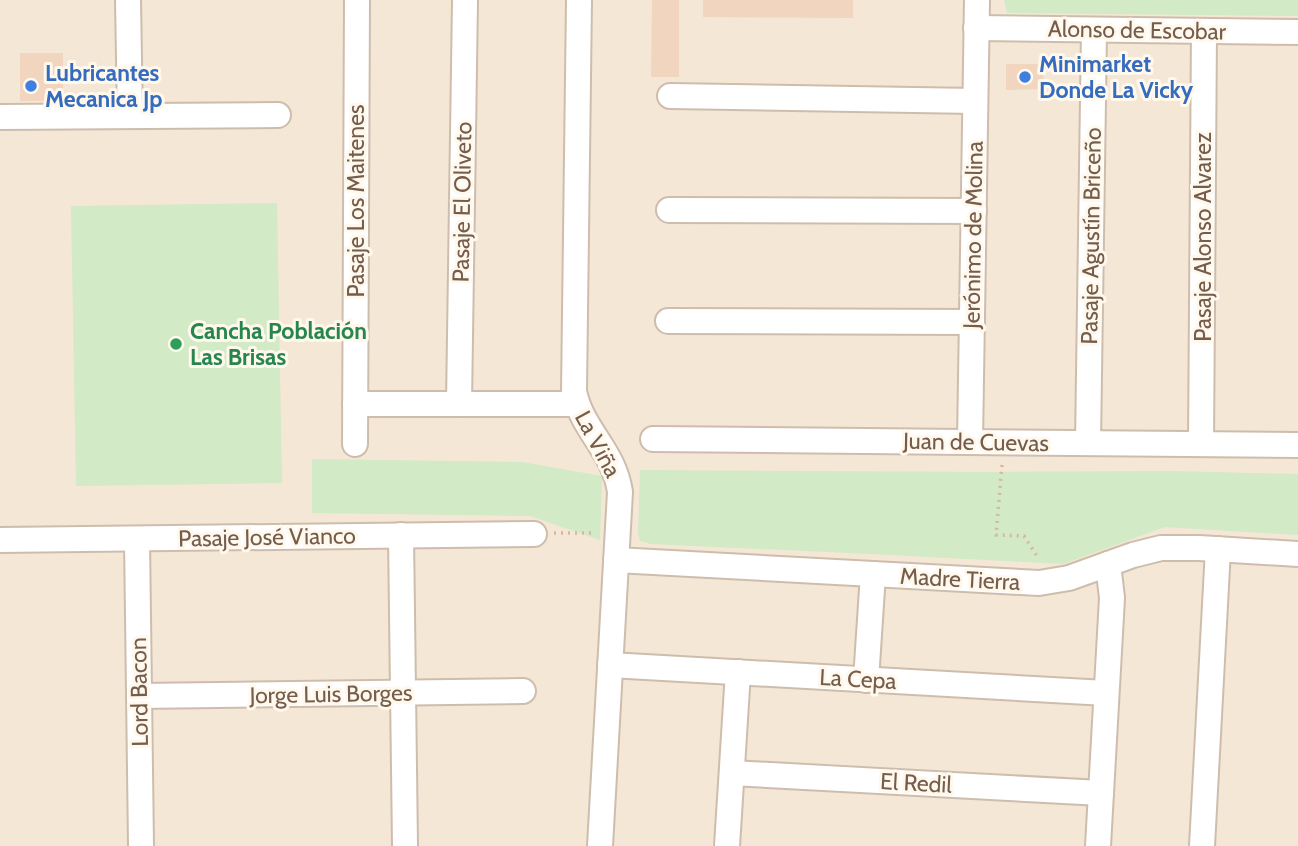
<svg xmlns="http://www.w3.org/2000/svg" width="1298" height="846" viewBox="0 0 1298 846" font-family="Cabin,sans-serif">
<style>
.residential{fill:#f4e7d5}
.green{fill:#d2eac5}
.building{fill:#f1d5be}
.lines{fill:none;stroke-linecap:round;stroke-linejoin:round}
.minor-casing{stroke:#cebdad;stroke-width:28}
.path{stroke:#d6b8a1;stroke-width:3.5;stroke-dasharray:2 5;stroke-linecap:butt}
.minor{stroke:#fff;stroke-width:24}
.shop-dot{fill:#3f7fe0;stroke:#fff8ed;stroke-width:2.5}
.leisure-dot{fill:#2e9e5b;stroke:#fff8ed;stroke-width:2.5}
.labels{text-anchor:middle;stroke-width:6;stroke-linejoin:round;paint-order:stroke}
.street-label{font-size:23px;fill:#755c4b;stroke:#fff8ed}
.shop-label{font-size:23px;font-weight:bold;fill:#366cbe;stroke:#fff8ed;text-anchor:start}
.leisure-label{font-size:23px;font-weight:bold;fill:#27864d;stroke:#fff8ed;text-anchor:start}
</style>
<rect width="100%" height="100%" fill="#fcf5e6"/>
<!-- residential -->
<rect class="residential" x="0" y="0" width="1298" height="846"/>
<!-- green -->
<g class="green">
<path d="M1004,0H1298V16L1007,13Z"/>
<path d="M277,203L282,483L76,486L71,206Z"/>
<path d="M312,459L522,462L602,476L600,540L530,516L312,513Z"/>
<path d="M640,470L987,472L1171,471L1298,474V535L1165,527L1063,564L892,555L651,544L640,541L638,534Z"/>
</g>
<!-- building -->
<g class="building">
<path d="M652,0H679V77H651Z"/>
<path d="M703,0H853V18L703,17Z"/>
<rect x="20" y="53" width="43" height="48"/>
<path d="M1006,64H1043L1044,89L1006,90Z"/>
</g>
<g class="lines">
<defs>
<g id="minor">
<path d="M128,0L130,116"/>
<path d="M579,0L574,391C582,431 614,450 620,492L600,846"/>
<path d="M976,28L1298,32"/>
<path d="M670,96L975,101"/>
<path d="M0,117L278,115"/>
<path d="M669,210L974,211"/>
<path d="M668,321L972,322"/>
<path d="M355,404H576"/>
<path d="M459,404L465,0"/>
<path d="M653,439L1298,445"/>
<path d="M970,442L977,0"/>
<path d="M1088,443L1094,30"/>
<path d="M355,444L357,0"/>
<path d="M1201,444L1204,31"/>
<path d="M401,535L405,846"/>
<path d="M137,539L141,846"/>
<path d="M0,540L534,534"/>
<path d="M616,560L1039,583L1069,578L1133,555L1161,548H1199L1298,554"/>
<path d="M610,665L1106,693"/>
<path d="M866,680L873,574"/>
<path d="M139,696L523,691"/>
<path d="M732,773L1101,793"/>
<path d="M727,846L738,672"/>
<path d="M1098,846L1112,598L1108,564"/>
<path d="M1202,846L1218,549"/>
</g>
</defs>
<!-- minor casing -->
<use href="#minor" class="minor-casing"/>
<!-- path -->
<g class="path">
<path d="M1002,465L996,535L1024,536L1039,559"/>
<path d="M554,533H595"/>
</g>
<!-- minor -->
<use href="#minor" class="minor"/>
</g>
<!-- markers -->
<g class="shop-dot">
<circle cx="1025" cy="77" r="7"/>
<circle cx="31" cy="86" r="7"/>
</g>
<circle class="leisure-dot" cx="176" cy="344" r="7"/>
<g class="labels">
<!-- street labels -->
<g class="street-label">
<text transform="translate(1137 30) rotate(1)" y="8">Alonso de Escobar</text>
<text transform="translate(356 201) rotate(-90)" y="8">Pasaje Los Maitenes</text>
<text transform="translate(462 202) rotate(-89)" y="8">Pasaje El Oliveto</text>
<text transform="translate(973 235) rotate(-89)" y="8">Jerónimo de Molina</text>
<text transform="translate(1091 236) rotate(-89)" y="8">Pasaje Agustín Briceño</text>
<text transform="translate(1203 237) rotate(-90)" y="8">Pasaje Alonso Alvarez</text>
<text transform="translate(976 442) rotate(1)" y="8">Juan de Cuevas</text>
<text transform="translate(598 444) rotate(62)" y="8">La Viña</text>
<text transform="translate(267 537) rotate(-1)" y="8">Pasaje José Vianco</text>
<text transform="translate(960 579) rotate(3)" y="8">Madre Tierra</text>
<text transform="translate(858 679) rotate(3)" y="8">La Cepa</text>
<text transform="translate(139 692) rotate(-91)" y="8">Lord Bacon</text>
<text transform="translate(331 694) rotate(-1)" y="8">Jorge Luis Borges</text>
<text transform="translate(916 783) rotate(3)" y="8">El Redil</text>
</g>
<!-- shop labels -->
<g class="shop-label">
<text x="1039" y="72">Minimarket<tspan x="1039" dy="26">Donde La Vicky</tspan></text>
<text x="45" y="81">Lubricantes<tspan x="45" dy="26">Mecanica Jp</tspan></text>
</g>
<!-- leisure labels -->
<g class="leisure-label">
<text x="190" y="339">Cancha Población<tspan x="190" dy="26">Las Brisas</tspan></text>
</g>
</g>
</svg>
